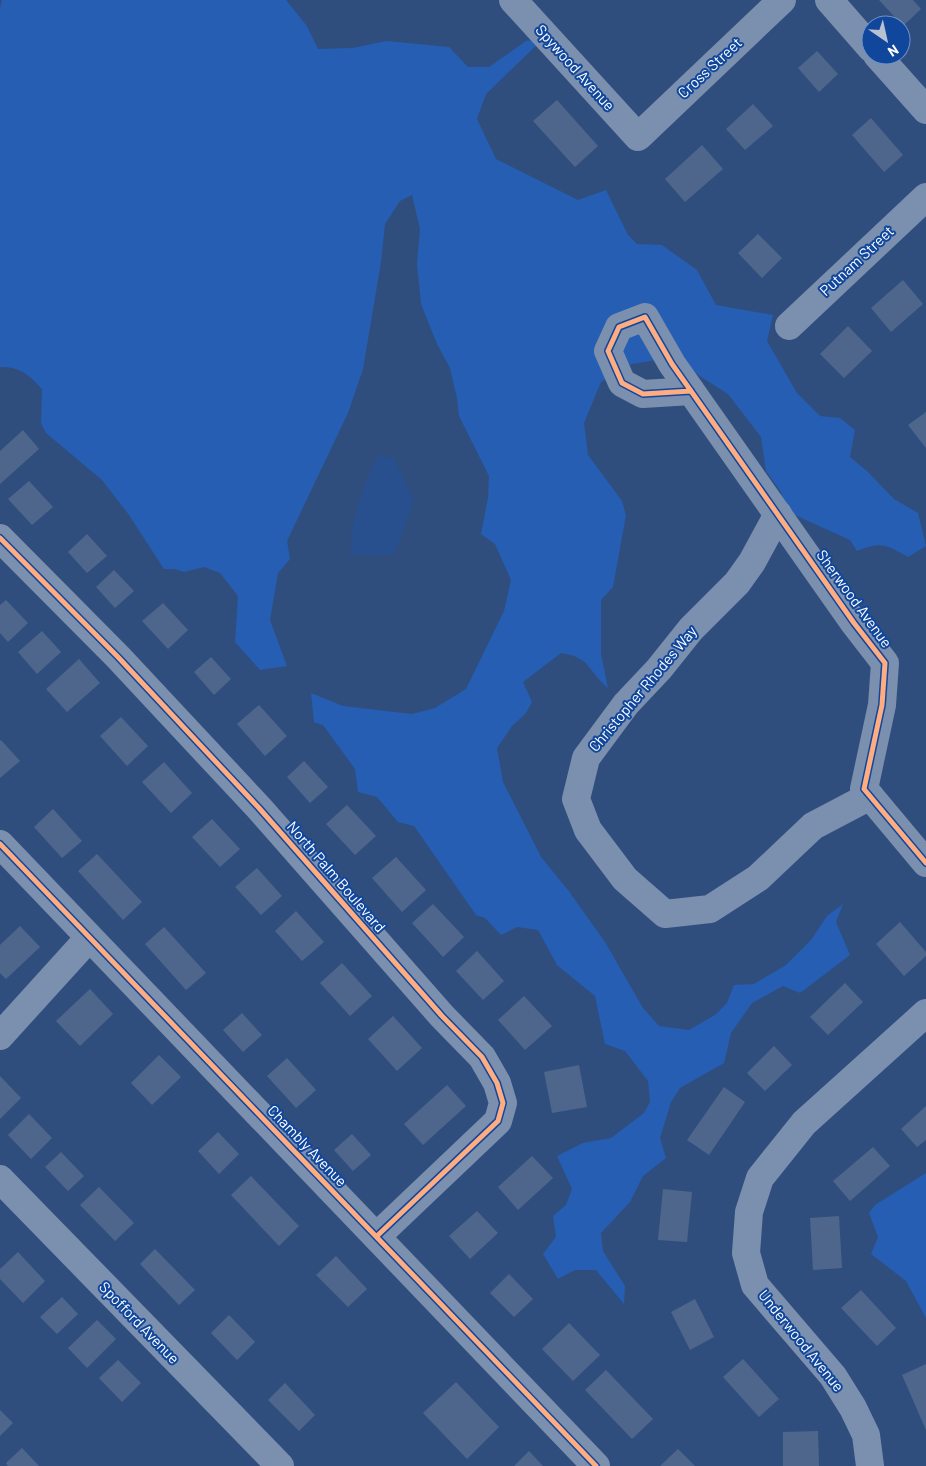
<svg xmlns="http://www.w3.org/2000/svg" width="926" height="1466" viewBox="0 0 926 1466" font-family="Barlow,sans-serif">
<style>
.green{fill:#255eb3}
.water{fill:#28508e}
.building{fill:#4e668b}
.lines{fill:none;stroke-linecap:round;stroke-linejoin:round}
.minor{stroke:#7b8fae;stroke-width:28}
.cycleway-casing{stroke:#10479d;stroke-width:8}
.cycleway{stroke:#ffac80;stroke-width:5}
.labels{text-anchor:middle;stroke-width:4;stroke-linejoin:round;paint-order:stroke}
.street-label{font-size:15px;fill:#fff;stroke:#10479d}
</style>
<rect width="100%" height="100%" fill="#304e7d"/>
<!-- green -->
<g class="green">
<path d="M2,0H286L307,26L318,49L353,48L386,41L449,47L468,67H489L526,41L544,38L486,94L477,119L496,159L578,200L606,190L628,235L637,244L662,245L697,270L716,305L773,315L767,341L797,393L820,416L840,418L855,430L850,457L868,472L894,499L918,513L926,546L908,557C886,545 882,541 857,551L850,540L786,511L781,492L766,471L761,437L728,394L687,368L657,360L632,364L601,382L584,423L588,455L622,501L626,515L613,587L601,600V654L608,688C588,672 591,657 561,653L523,682L532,702L526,713L512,726L497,748L503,782L541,857L568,890L605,942L643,1008L659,1026L689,1030L715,1015L727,1003L734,985L754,984L786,965L811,940L827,916L843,904L836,922L850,955L800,993L783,986L752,1003L731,1033L724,1063L680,1088L671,1102L660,1138L666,1158L643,1176L630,1202L601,1233L603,1251L625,1286L624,1304L596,1270H575L558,1279L543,1254L556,1237L553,1216L566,1205L572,1189L557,1156L583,1143L611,1138L644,1113L650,1102L648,1081L625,1051L605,1044L595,996L557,965L538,930L517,927L501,935L485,918L476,915L414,826L398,822L377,797L358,792L355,769L323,725L314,722L311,693L343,706L412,714L435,708L466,689L504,611L511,580L495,544L481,534L488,498L489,476L459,416L457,398L450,368L437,344L421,304L417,264L420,229L412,195L400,201L385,224L381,262L363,369L348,413L287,541L290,559L278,573L270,620L287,666L260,670L235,642L238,596L220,573L204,567L184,572L175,569H164L129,515L102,480L46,433L41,423L42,389C29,375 21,367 0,367V8Z"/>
<path d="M926,1173V1318L906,1281L871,1254L878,1237L869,1213L875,1205Z"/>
</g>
<!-- water -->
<path class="water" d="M378,455L394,458L414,501L395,553L381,556L351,554C349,520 364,486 378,455Z"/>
<!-- building -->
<g class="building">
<path d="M879,0H913L921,9L903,26Z"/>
<path d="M817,51L838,74L819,92L798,68Z"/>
<path d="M557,100L598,146L575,167L533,121Z"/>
<path d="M753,104L773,126L745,150L726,129Z"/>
<path d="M871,118L903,155L884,172L852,135Z"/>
<path d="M702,145L723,169L685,202L665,179Z"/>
<path d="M758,234L782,258L762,278L738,253Z"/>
<path d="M903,280L923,304L891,332L871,308Z"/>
<path d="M848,326L872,351L844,378L820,354Z"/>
<path d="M926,412V448L908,425Z"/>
<path d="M23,430L39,449L0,484V451Z"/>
<path d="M29,481L53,507L32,525L8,499Z"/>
<path d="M87,534L107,556L87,573L68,552Z"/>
<path d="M114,570L134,591L115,608L96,587Z"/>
<path d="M6,600L28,623L8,642L0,633V605Z"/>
<path d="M163,603L188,630L168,649L142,621Z"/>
<path d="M42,631L61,652L37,674L18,652Z"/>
<path d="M211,657L231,679L214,695L194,672Z"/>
<path d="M79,659L100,683L67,712L46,689Z"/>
<path d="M259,705L287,736L265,756L237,724Z"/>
<path d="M121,717L148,746L127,766L100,736Z"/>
<path d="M1,740L20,761L0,778V741Z"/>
<path d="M304,761L328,787L310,803L287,777Z"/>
<path d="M164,762L192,793L171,813L142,782Z"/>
<path d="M347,805L376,836L355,855L326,824Z"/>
<path d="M53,809L82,841L62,858L34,827Z"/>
<path d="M212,819L240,849L220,867L192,837Z"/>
<path d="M97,854L142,902L123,920L78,871Z"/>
<path d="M396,857L426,890L402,912L372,878Z"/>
<path d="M257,868L282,896L261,915L235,887Z"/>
<path d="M433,904L464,937L443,957L412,923Z"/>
<path d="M296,911L324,942L302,961L275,931Z"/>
<path d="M900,922L926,952V956L904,976L876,944Z"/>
<path d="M20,926L40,947L6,979L0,973V945Z"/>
<path d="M164,927L206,973L186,990L145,944Z"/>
<path d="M477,951L504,981L483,1000L456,971Z"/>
<path d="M342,963L372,996L350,1016L320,983Z"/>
<path d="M845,983L863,1002L828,1035L810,1017Z"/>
<path d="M90,989L113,1014L80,1046L56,1021Z"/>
<path d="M524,996L552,1026L525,1050L498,1020Z"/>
<path d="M242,1013L262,1035L243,1052L223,1030Z"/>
<path d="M393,1016L422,1048L397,1071L368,1039Z"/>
<path d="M774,1046L792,1065L765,1091L747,1073Z"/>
<path d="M159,1055L181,1077L152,1105L131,1083Z"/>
<path d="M287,1058L316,1090L296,1108L267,1076Z"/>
<path d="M579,1065L587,1107L552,1113L544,1072Z"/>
<path d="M0,1076L21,1098L0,1119Z"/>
<path d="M447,1085L466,1106L423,1145L404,1124Z"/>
<path d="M724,1087L745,1102L709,1155L687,1140Z"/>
<path d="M926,1106V1140L917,1147L901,1129Z"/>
<path d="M29,1114L52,1138L31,1159L8,1135Z"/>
<path d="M218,1132L239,1154L219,1174L198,1151Z"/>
<path d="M352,1134L371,1155L353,1171L334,1150Z"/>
<path d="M873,1147L890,1166L850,1201L833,1181Z"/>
<path d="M61,1152L84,1176L68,1191L45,1167Z"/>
<path d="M532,1156L553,1178L518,1210L498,1187Z"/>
<path d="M251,1176L299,1226L279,1246L231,1195Z"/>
<path d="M99,1187L134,1223L115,1241L80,1205Z"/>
<path d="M663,1189L692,1192L687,1242L658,1240Z"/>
<path d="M477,1211L498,1233L470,1259L449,1236Z"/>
<path d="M839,1216L842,1268L813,1270L810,1218Z"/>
<path d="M155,1249L195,1290L179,1305L140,1264Z"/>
<path d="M18,1252L45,1281L23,1303L0,1279V1269Z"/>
<path d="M336,1256L367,1289L348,1307L316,1275Z"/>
<path d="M509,1274L533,1299L514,1317L490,1293Z"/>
<path d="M861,1290L896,1328L877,1346L841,1308Z"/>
<path d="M62,1297L78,1314L57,1334L40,1317Z"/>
<path d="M695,1299L714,1337L690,1350L671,1312Z"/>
<path d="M229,1315L255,1342L237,1360L211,1333Z"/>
<path d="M97,1320L116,1339L87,1368L68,1348Z"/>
<path d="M569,1323L600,1355L573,1381L542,1349Z"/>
<path d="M743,1359L779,1399L759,1417L723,1377Z"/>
<path d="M118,1360L141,1383L122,1402L99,1378Z"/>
<path d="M926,1364V1430L902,1375Z"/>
<path d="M606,1370L653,1419L632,1439L585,1390Z"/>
<path d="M456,1382L499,1427L467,1459L423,1413Z"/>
<path d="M285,1383L315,1415L299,1431L268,1400Z"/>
<path d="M0,1410L13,1423L0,1436Z"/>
<path d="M818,1431L819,1466H783V1432Z"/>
<path d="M22,1448L39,1466H8L6,1463Z"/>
<path d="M678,1449L695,1466H660Z"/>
<path d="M529,1451L543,1466H514Z"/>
</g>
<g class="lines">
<!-- minor -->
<g class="minor">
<path d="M513,0L638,137L782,0"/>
<path d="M829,0L871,48"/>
<path d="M877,55L926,110"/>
<path d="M789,326L926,197"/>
<path d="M691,391L643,394L622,383L608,351L619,327L645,317L672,364L854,623L885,663L882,705L864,789L926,863"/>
<path d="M778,514L752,562L737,583L691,629L659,669L626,704L586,758L576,799L588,830L625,879L665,914L710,909L758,878L813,826L870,796"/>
<path d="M0,538L118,657L259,808L442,1016L482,1057L497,1083L503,1103L498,1121L377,1236"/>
<path d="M0,844L596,1466"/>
<path d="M0,1036L89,938"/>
<path d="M0,1179L280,1466"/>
<path d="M870,1466L866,1435L853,1408L833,1376L755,1285L746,1253L749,1212L760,1178L804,1123L926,1013"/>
</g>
<defs>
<g id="cycleway">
<path d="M691,391L643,394L622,383L608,351L619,327L645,317L672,364L854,623L885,663L882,705L864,789L926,863"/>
<path d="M0,538L118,657L259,808L442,1016L482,1057L497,1083L503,1103L498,1121L377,1236"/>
<path d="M0,844L596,1466"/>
</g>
</defs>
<!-- cycleway casing -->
<use href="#cycleway" class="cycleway-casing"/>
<!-- cycleway -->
<use href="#cycleway" class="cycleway"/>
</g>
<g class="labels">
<!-- street labels -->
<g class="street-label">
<text transform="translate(575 68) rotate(48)" y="5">Spywood Avenue</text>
<text transform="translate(710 68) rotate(-43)" y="5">Cross Street</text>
<text transform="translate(857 261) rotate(-43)" y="5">Putnam Street</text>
<text transform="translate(854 599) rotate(54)" y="5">Sherwood Avenue</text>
<text transform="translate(643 689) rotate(-50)" y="5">Christopher Rhodes Way</text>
<text transform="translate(336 877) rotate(49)" y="5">North Palm Boulevard</text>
<text transform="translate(307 1146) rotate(46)" y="5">Chambly Avenue</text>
<text transform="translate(139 1323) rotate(46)" y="5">Spofford Avenue</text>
<text transform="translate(801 1341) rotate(51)" y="5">Underwood Avenue</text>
</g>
</g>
<!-- north arrow -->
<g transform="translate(886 40) rotate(146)"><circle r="24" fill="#10479d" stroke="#7091c4"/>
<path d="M0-4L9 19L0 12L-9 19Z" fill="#b7c1d2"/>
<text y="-8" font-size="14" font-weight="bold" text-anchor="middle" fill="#ffffff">N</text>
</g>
</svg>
